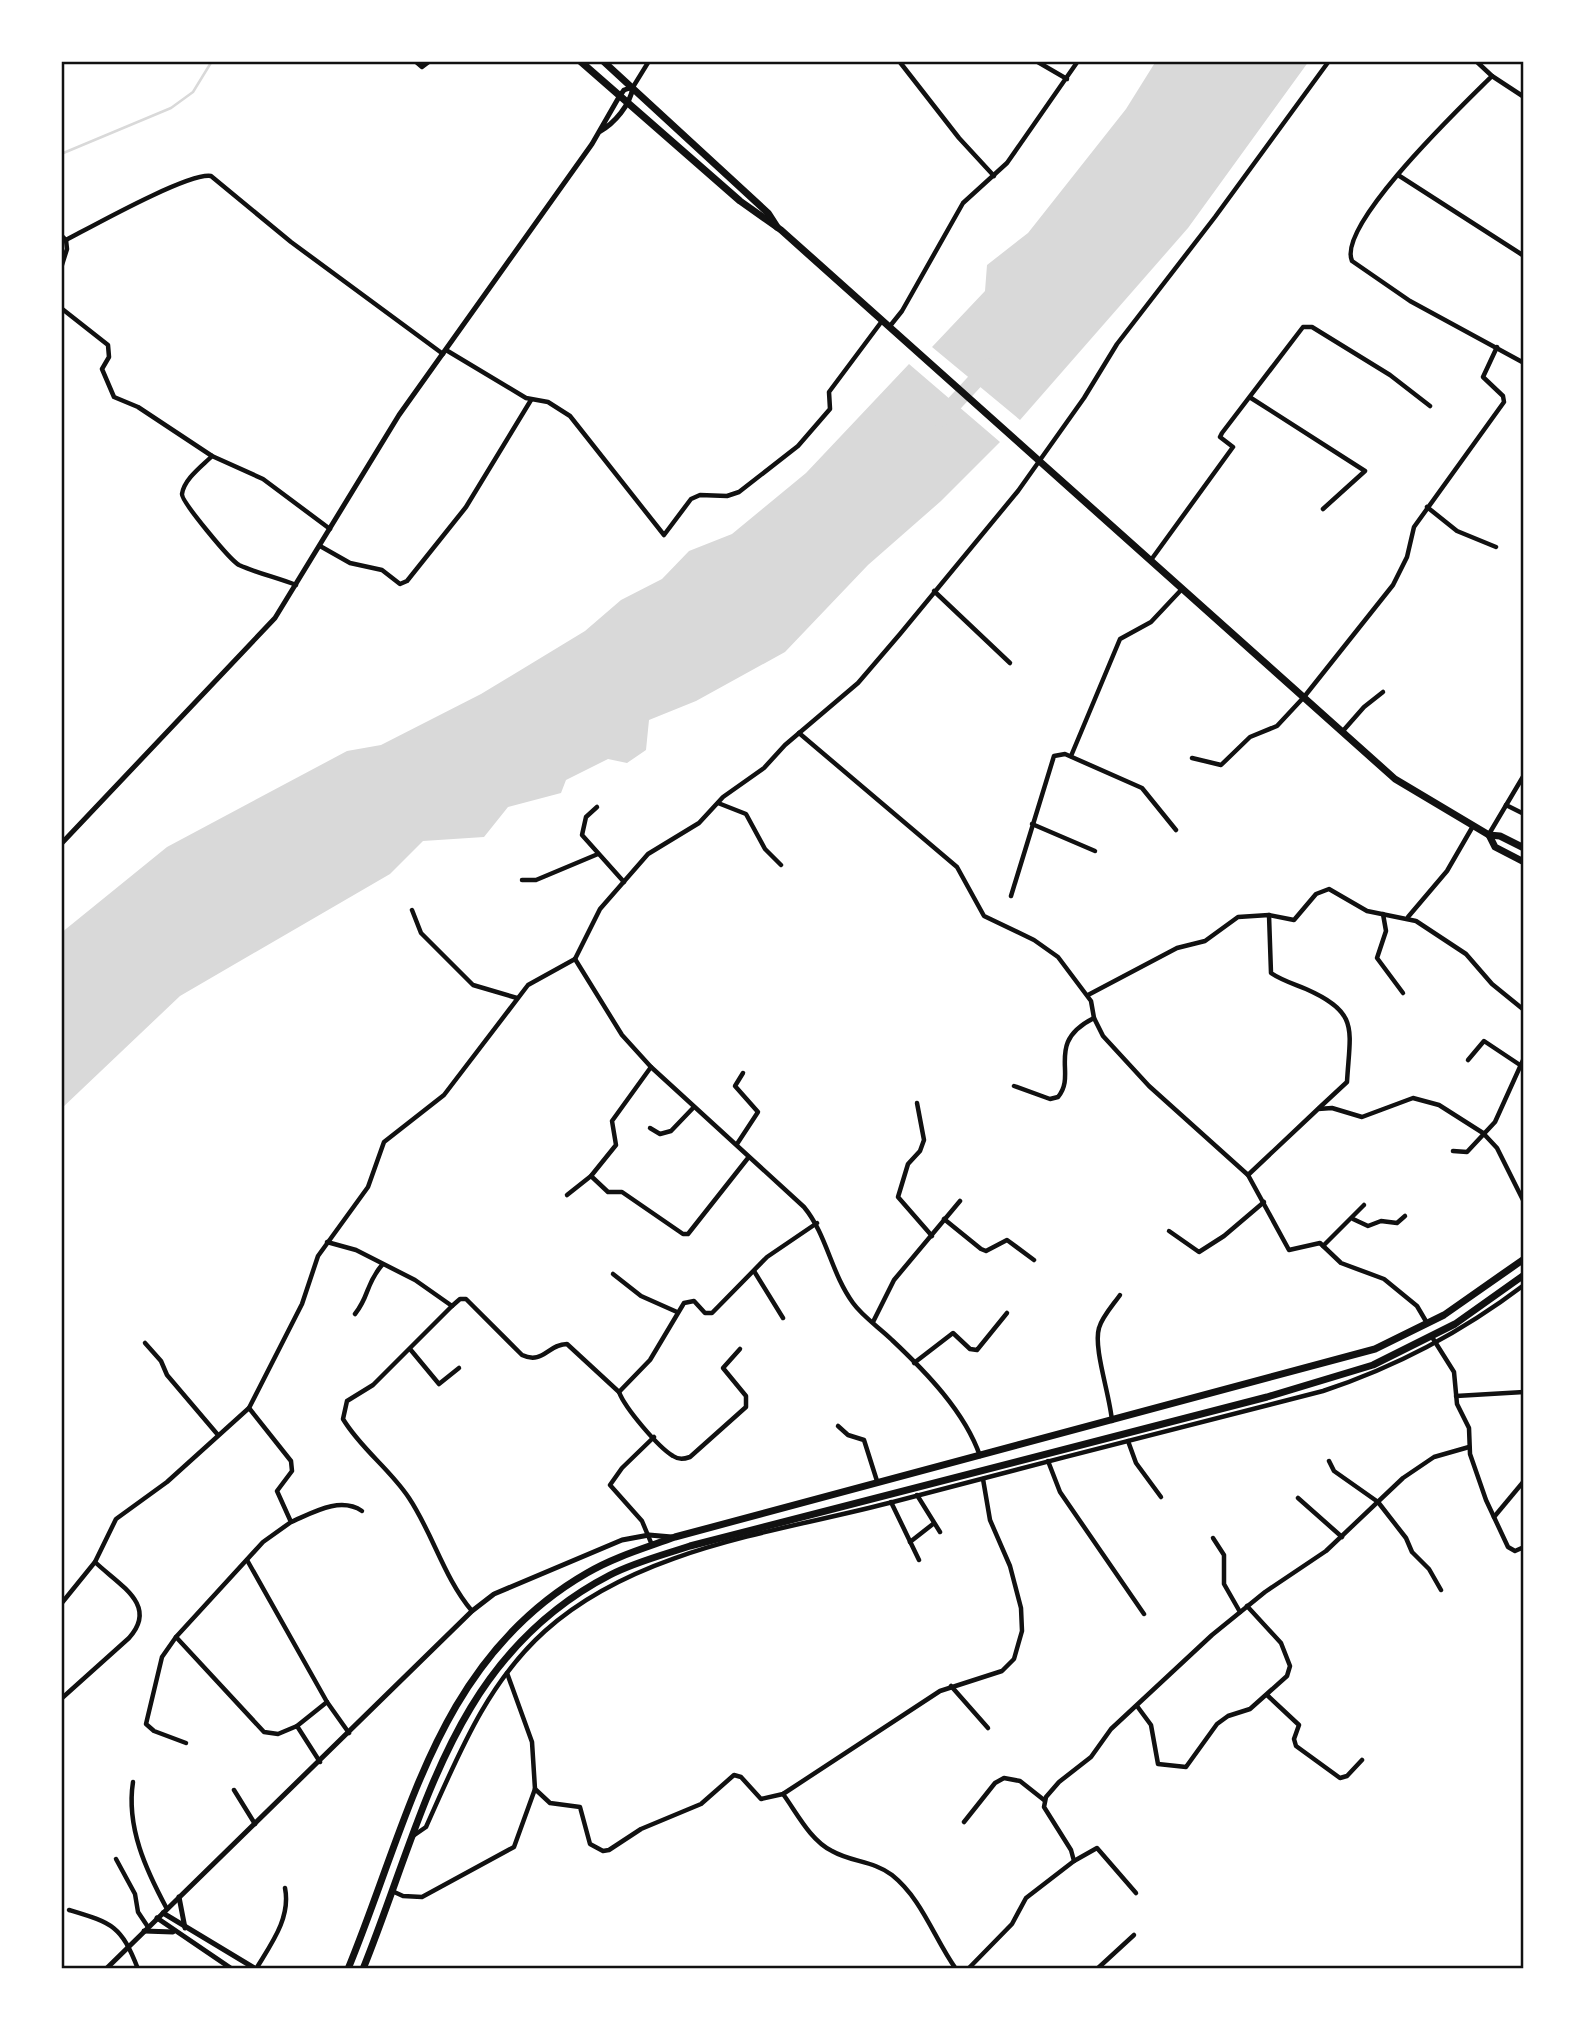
<svg xmlns="http://www.w3.org/2000/svg" width="1585" height="2030" viewBox="0 0 1585 2030" font-family="'Noto Sans',sans-serif">
<style>
.water{fill:#d9d9d9}
.lines{fill:none;stroke-linecap:round;stroke-linejoin:round}
.stream{stroke:#d9d9d9;stroke-width:2.5}
.river{stroke:#d9d9d9;stroke-width:16}
.minor{stroke:#111;stroke-width:4.5}
.tertiary{stroke:#111;stroke-width:5}
.trunk{stroke:#111;stroke-width:7}
.neatline{fill:none;stroke:#111;stroke-width:2.5}
</style>
<rect width="100%" height="100%" fill="#fff"/>
<!-- water -->
<g class="water">
<path d="M1156,61H1309L1188,228L1020,420L932,347L985,291L987,265L1028,233L1126,109Z"/>
<path d="M909,364L1000,442L941,501L868,565L785,652L696,701L649,720L646,750L627,763L608,759L566,780L561,793L508,807L484,837L423,841L390,874L180,996L61,1109V933L167,847L347,751L381,745L481,694L585,631L621,600L662,579L689,551L732,534L806,473Z"/>
</g>
<g class="lines">
<!-- stream -->
<path class="stream" d="M61,154L171,108L193,92L212,61"/>
<!-- river -->
<path class="river" d="M940,419L989,366"/>
<!-- minor -->
<g class="minor">
<path d="M415,61L422,67L430,61"/>
<path d="M899,61L959,138L994,176"/>
<path d="M1036,61L1067,79"/>
<path d="M1476,61L1492,76"/>
<path d="M633,87L649,61"/>
<path d="M1524,97L1492,76C1465,103 1336,225 1352,261L1410,301L1524,363"/>
<path d="M1398,175L1524,256"/>
<path d="M61,235L66,240C91,227 189,172 211,176L291,242L443,354"/>
<path d="M61,268L67,249L66,240"/>
<path d="M61,308L108,345L109,357L102,369L114,397L138,407L212,456L263,479L330,529"/>
<path d="M890,326L902,311L963,203L1007,163L1078,61"/>
<path d="M446,350L526,398L548,402L570,416L664,535L691,499L700,495L727,496L739,492L798,446L830,409L829,392L882,321"/>
<path d="M1251,398L1365,471L1323,509"/>
<path d="M212,456C202,466 184,479 182,494C181,501 230,560 239,565C257,573 278,578 296,585"/>
<path d="M1427,507L1457,531L1496,547"/>
<path d="M320,546L350,563L382,570L400,584L407,581L466,507L531,400"/>
<path d="M1151,560L1233,447L1220,437L1222,433L1303,327H1312L1390,375L1430,406"/>
<path d="M934,591L1010,663"/>
<path d="M1342,732L1364,707L1383,692"/>
<path d="M799,733L957,867L984,916L1034,940L1058,957L1091,1001L1094,1018L1103,1036L1149,1086L1248,1175L1289,1250L1320,1243L1341,1263L1384,1279L1417,1306L1427,1323"/>
<path d="M1071,756L1120,639L1151,622L1182,589"/>
<path d="M1192,758L1221,765L1250,737L1277,726L1304,697L1393,585L1407,557L1414,527L1504,402L1503,396L1483,377L1497,347"/>
<path d="M718,803L746,814L765,849L781,865"/>
<path d="M1506,805L1524,814"/>
<path d="M597,807L586,817L582,835L624,882"/>
<path d="M1032,824L1095,851"/>
<path d="M1489,834L1524,775"/>
<path d="M522,880H536L598,854"/>
<path d="M1011,896L1054,756L1065,754L1142,788L1176,830"/>
<path d="M412,910L421,933L473,985L517,998"/>
<path d="M1383,914L1386,931L1377,958L1403,993"/>
<path d="M1269,915L1271,973C1281,980 1294,984 1306,989C1360,1013 1350,1029 1347,1082L1319,1108"/>
<path d="M1408,917L1447,871L1473,826"/>
<path d="M575,959L600,909L648,854L699,823L723,797L764,768L785,745L858,683L900,634L1018,491L1084,398L1117,344L1215,217L1329,61"/>
<path d="M575,959L622,1035L651,1067L804,1207C827,1235 831,1273 853,1303C863,1317 880,1328 892,1340C926,1372 965,1412 980,1456"/>
<path d="M1088,995L1177,948L1205,941L1238,917L1269,915L1294,920L1316,894L1329,889L1367,911L1416,921L1466,954L1492,984L1524,1010"/>
<path d="M1468,1060L1484,1041L1520,1065"/>
<path d="M1014,1086L1050,1099L1058,1097C1078,1074 1044,1043 1094,1018"/>
<path d="M917,1103L924,1140L920,1151L908,1164L898,1197L932,1236"/>
<path d="M650,1128L660,1134L671,1131L694,1107"/>
<path d="M737,1144L758,1112L735,1086L743,1073"/>
<path d="M1453,1151L1467,1152L1495,1122L1524,1058"/>
<path d="M1248,1175L1318,1109L1332,1108L1362,1117L1413,1098L1439,1105L1483,1133L1497,1148L1524,1202"/>
<path d="M591,1176L608,1192H622L683,1234H688L748,1158"/>
<path d="M567,1195L591,1176L616,1145L612,1121L651,1067"/>
<path d="M944,1219L981,1249L986,1251L1007,1240L1034,1260"/>
<path d="M1353,1219L1368,1226L1381,1221L1397,1223L1405,1216"/>
<path d="M1169,1231L1199,1252L1224,1236L1264,1202"/>
<path d="M327,1242L356,1250L415,1280L452,1306L460,1299H466L522,1355C543,1365 548,1344 567,1344L619,1392L650,1360L684,1303L694,1301L705,1313H712L767,1257L817,1223"/>
<path d="M1323,1246L1364,1205"/>
<path d="M754,1271L783,1318"/>
<path d="M613,1274L641,1296L677,1312"/>
<path d="M452,1306L373,1385L347,1401L343,1419C361,1449 390,1469 409,1498C433,1534 444,1578 472,1611"/>
<path d="M355,1314C370,1295 365,1285 382,1265"/>
<path d="M873,1322L894,1280L960,1201"/>
<path d="M1432,1337L1454,1372L1457,1404L1469,1428L1470,1454L1486,1500L1508,1547L1515,1551L1524,1547"/>
<path d="M145,1343L161,1361L167,1375L218,1435"/>
<path d="M410,1349L439,1384L459,1368"/>
<path d="M914,1363L953,1333L970,1349L977,1350L1007,1313"/>
<path d="M619,1392C625,1408 658,1447 673,1456C679,1460 684,1459 690,1457L746,1407V1396L723,1368L740,1349"/>
<path d="M1456,1396L1524,1392"/>
<path d="M249,1408L291,1461L292,1471L277,1491L291,1522L263,1542L176,1637L264,1732L278,1734L297,1726L320,1762"/>
<path d="M1112,1421C1110,1395 1093,1348 1099,1328C1102,1317 1113,1305 1120,1295"/>
<path d="M838,1426L848,1435L864,1440L877,1481"/>
<path d="M1128,1441L1136,1463L1161,1497"/>
<path d="M1048,1461L1060,1492L1144,1614"/>
<path d="M1329,1461L1334,1471L1378,1502L1406,1538L1412,1552L1429,1569L1441,1590"/>
<path d="M917,1495L940,1532"/>
<path d="M1298,1498L1342,1537"/>
<path d="M891,1502L919,1560"/>
<path d="M1494,1517L1524,1481"/>
<path d="M291,1522C312,1513 340,1496 362,1511"/>
<path d="M1213,1538L1224,1555V1584L1240,1612"/>
<path d="M910,1542L933,1524"/>
<path d="M652,1545L642,1521L610,1485L622,1468L654,1437"/>
<path d="M247,1560L327,1702L349,1733"/>
<path d="M61,1604L95,1562L116,1519L167,1482L249,1408L302,1304L318,1256L368,1187L384,1142L444,1095L528,985L575,959"/>
<path d="M176,1637L162,1657L146,1724L154,1731L186,1743"/>
<path d="M951,1686L988,1728"/>
<path d="M1267,1695L1299,1725L1294,1739L1296,1746L1340,1778L1347,1776L1362,1760"/>
<path d="M61,1699L129,1638C159,1605 119,1585 95,1562"/>
<path d="M1137,1706L1151,1725L1158,1764L1186,1767L1217,1724L1228,1716L1250,1709L1287,1676L1290,1666L1281,1643L1247,1606"/>
<path d="M297,1726L327,1702"/>
<path d="M133,1782C126,1827 146,1870 167,1909"/>
<path d="M535,1789L550,1803L580,1807L590,1844L603,1851L609,1850L641,1829L701,1804L734,1775L741,1777L761,1799L783,1794L940,1691L1002,1671L1014,1659L1022,1631L1021,1608L1010,1566L990,1520L983,1479"/>
<path d="M234,1790L255,1824"/>
<path d="M783,1794C797,1813 810,1840 832,1851C851,1862 874,1861 892,1875C922,1899 934,1938 956,1969"/>
<path d="M964,1822L995,1783L1004,1778L1020,1781L1044,1800"/>
<path d="M413,1836L426,1827C458,1756 486,1684 545,1631C637,1548 778,1532 893,1502C1036,1464 1180,1428 1323,1391C1396,1367 1462,1332 1524,1285"/>
<path d="M116,1859L135,1894L138,1912L148,1927"/>
<path d="M1074,1861L1097,1848L1136,1893"/>
<path d="M392,1891L403,1896L422,1897L514,1847L535,1789L532,1742L507,1673"/>
<path d="M69,1910C112,1923 121,1925 138,1969"/>
<path d="M256,1969C271,1944 291,1918 285,1888"/>
<path d="M968,1969L1012,1924L1026,1898L1074,1861L1071,1850L1044,1807L1046,1797L1059,1782L1091,1757L1111,1729L1212,1635L1265,1592L1326,1551L1403,1478L1434,1457L1469,1447"/>
<path d="M1097,1969L1134,1935"/>
</g>
<!-- tertiary -->
<g class="tertiary">
<path d="M61,844L275,618L399,415L592,144L619,97L624,90L633,87C630,105 615,123 599,132"/>
<path d="M179,1897L185,1928"/>
<path d="M163,1913L256,1969"/>
<path d="M157,1918L232,1969"/>
<path d="M144,1931L173,1932"/>
<path d="M106,1969L472,1611L494,1594L622,1540L649,1535L672,1537"/>
</g>
<!-- trunk -->
<g class="trunk">
<path d="M580,61L740,201L781,230L1395,779L1489,835L1500,836L1524,848"/>
<path d="M603,61L768,213L777,227"/>
<path d="M1489,835L1495,847L1524,862"/>
<path d="M348,1969C409,1821 437,1659 587,1573C614,1557 645,1548 675,1537L1375,1349L1444,1315L1524,1259"/>
<path d="M363,1969C424,1818 451,1657 610,1575C635,1562 663,1555 690,1546L1267,1397L1373,1365L1455,1324L1524,1275"/>
</g>
</g>
<!-- border -->
<rect width="1585" height="2030" fill="none" stroke="#ffffff" stroke-width="126"/>
<rect x="63" y="63" width="1459" height="1904" class="neatline"/>
</svg>
